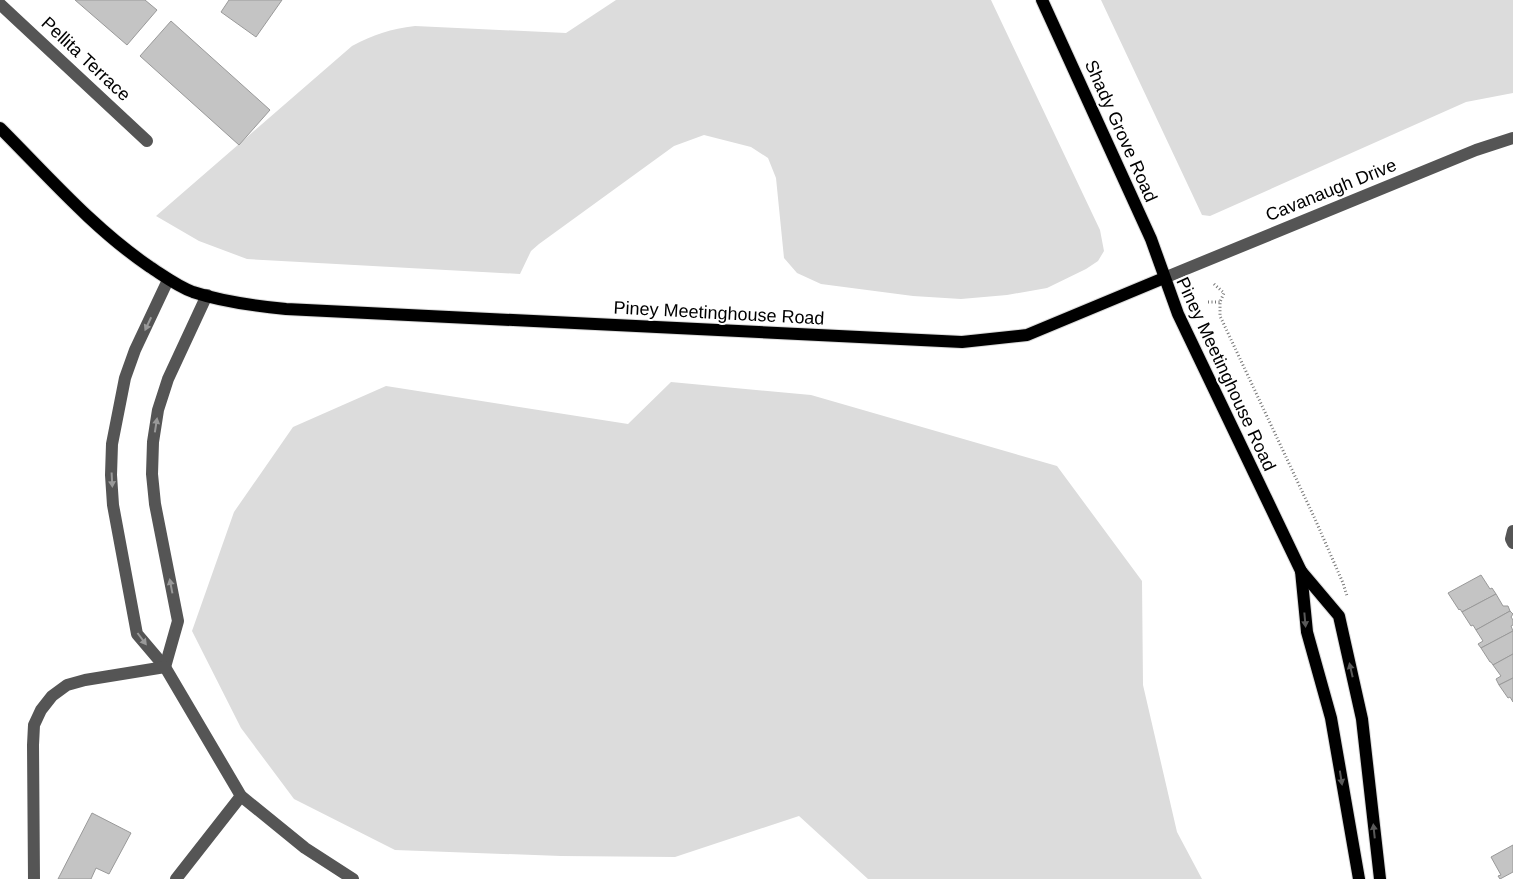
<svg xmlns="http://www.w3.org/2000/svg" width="1513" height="879" viewBox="0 0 1513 879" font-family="Arial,sans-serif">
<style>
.green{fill:#dcdcdc}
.building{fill:#c4c4c4;stroke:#999}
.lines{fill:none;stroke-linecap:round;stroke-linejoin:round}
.major-casing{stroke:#dbdbdb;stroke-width:14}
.path{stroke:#777;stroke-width:3;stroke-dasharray:1 2.5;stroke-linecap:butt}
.minor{stroke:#555;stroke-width:12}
.major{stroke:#000;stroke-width:12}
.oneway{fill:#999}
.oneway2{fill:#595959}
.labels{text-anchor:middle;stroke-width:4;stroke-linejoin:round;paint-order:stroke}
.street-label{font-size:18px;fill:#000;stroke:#fff}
</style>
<rect width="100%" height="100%" fill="#fff"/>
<!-- green -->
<g class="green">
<path d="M616,0H991L1100,230L1104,251L1098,261L1086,269L1047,288L1007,295L961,299L913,296L821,284L797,273L784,258L776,178L768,158L751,147L704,135L674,146L539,244L531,251L520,274L247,259L199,241L156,216L352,46C375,34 390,29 415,26L566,33Z"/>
<path d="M1101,0H1513V93L1466,102L1210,216L1202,215Z"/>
<path d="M671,382L811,395L1057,466L1142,581L1143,685L1177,832L1202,879H868L799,816L675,857L561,856L395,850L294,799L241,728L192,631L234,512L293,427L386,386L628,424Z"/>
</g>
<!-- building -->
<g class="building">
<path d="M75,0H145L157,10L127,45Z"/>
<path d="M229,0H282L256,37L221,12Z"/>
<path d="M171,21L270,110L239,145L140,56Z"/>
<path d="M1481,575L1490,589L1492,588L1496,594L1462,612L1460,609L1459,610L1448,593Z"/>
<path d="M1496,594L1503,606H1508L1510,611L1476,630L1473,625L1471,626L1462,612Z"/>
<path d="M1510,611L1513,614L1511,617L1513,620V625L1511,626L1513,631L1481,648L1478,644L1483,641L1476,630Z"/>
<path d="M1513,631V654L1493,665L1491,662H1490L1481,648Z"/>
<path d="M1513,654V678L1499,685L1496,679L1501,676L1493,665Z"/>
<path d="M1513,678V702L1510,697L1508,698L1499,685Z"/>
<path d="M92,813L131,833L109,874L96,868L91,879H58Z"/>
<path d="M1513,845V872L1500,879L1498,876L1501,875L1491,857Z"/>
</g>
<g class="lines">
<defs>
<g id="major">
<path d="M1042,0L1151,239L1178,314L1301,571L1339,616L1362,719L1380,879"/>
<path d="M0,128C48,176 94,229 150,267C164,276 177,286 193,292C223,302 255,306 286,309L962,342L1027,335L1164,278"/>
<path d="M1301,571L1307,632L1331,718L1359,879"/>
</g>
</defs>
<!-- major casing -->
<use href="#major" class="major-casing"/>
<!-- path -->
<g class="path">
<path d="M1214,284L1224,293L1220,302V316L1315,519L1343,583L1347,596"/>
<path d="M1208,302H1220"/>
</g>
<!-- minor -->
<g class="minor">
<path d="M0,4L147,141"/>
<path d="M1164,278L1476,150L1513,138"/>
<path d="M168,280L135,350L125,378L112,444L111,475L113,505L137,634L165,667L241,796L305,848L353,879"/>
<path d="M1513,531L1511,539L1513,543"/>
<path d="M165,667L178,621L155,504L152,474L153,442L158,410L168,379L207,295"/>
<path d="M34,879L33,745L34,725L41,710L52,696L67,685L85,680L165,667"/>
<path d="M176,879L241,796"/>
</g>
<!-- major -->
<use href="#major" class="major"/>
</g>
<!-- one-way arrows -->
<defs><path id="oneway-solid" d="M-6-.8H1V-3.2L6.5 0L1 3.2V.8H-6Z" transform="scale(1.25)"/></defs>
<g class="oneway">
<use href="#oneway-solid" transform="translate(148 324) rotate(115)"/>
<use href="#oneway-solid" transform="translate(156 425) rotate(-81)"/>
<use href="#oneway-solid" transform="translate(112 480) rotate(87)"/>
<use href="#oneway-solid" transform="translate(171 586) rotate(-101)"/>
<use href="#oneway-solid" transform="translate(142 639) rotate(53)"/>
</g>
<g class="oneway2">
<use href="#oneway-solid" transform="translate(1305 620) rotate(85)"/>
<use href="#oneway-solid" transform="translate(1351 670) rotate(-103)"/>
<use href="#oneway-solid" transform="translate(1341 778) rotate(81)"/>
<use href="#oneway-solid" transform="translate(1374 831) rotate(-96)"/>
</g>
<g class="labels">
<!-- street labels -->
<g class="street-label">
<text transform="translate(86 59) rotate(43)" y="6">Pellita Terrace</text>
<text transform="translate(1121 131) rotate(66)" y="6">Shady Grove Road</text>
<text transform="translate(1331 190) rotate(-22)" y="6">Cavanaugh Drive</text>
<text transform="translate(719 313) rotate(3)" y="6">Piney Meetinghouse Road</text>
<text transform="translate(1226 374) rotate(65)" y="6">Piney Meetinghouse Road</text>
</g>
</g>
</svg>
